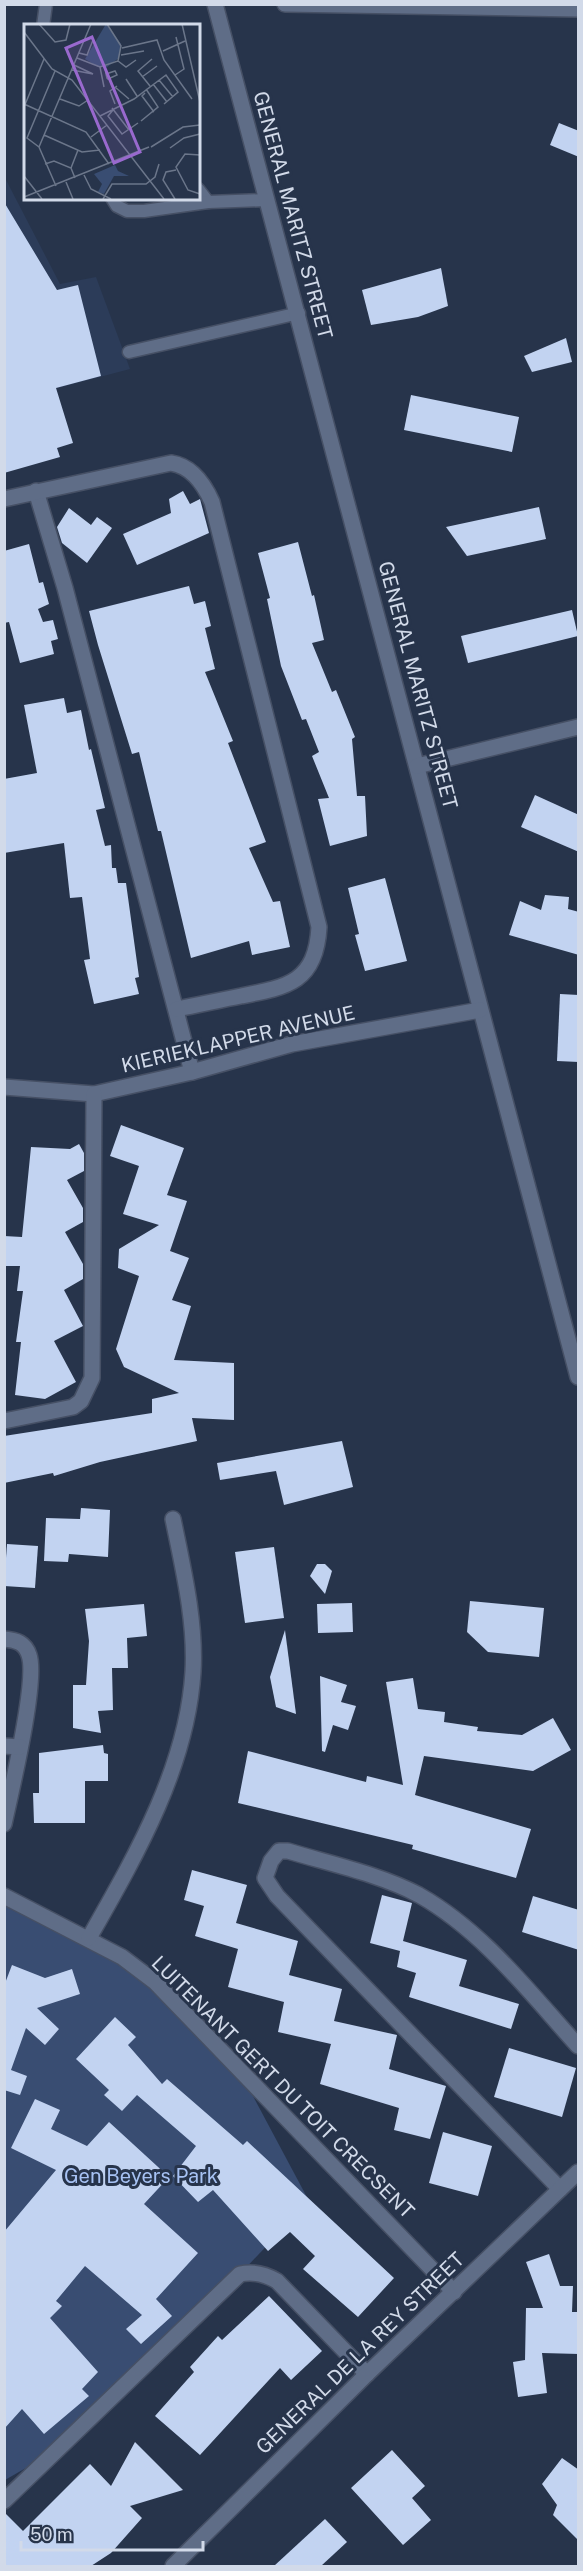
<svg xmlns="http://www.w3.org/2000/svg" width="583" height="2571" viewBox="0 0 583 2571" font-family="'Public Sans',sans-serif">
<style>
.built{fill:#2c3c59}
.green{fill:#394d72}
.building{fill:#c2d3f1}
.lines{fill:none;stroke-linecap:round;stroke-linejoin:round}
.service-casing{stroke:#465065;stroke-width:15}
.minor-casing{stroke:#465065;stroke-width:18}
.tertiary-casing{stroke:#465065;stroke-width:18}
.service{stroke:#5f6d87;stroke-width:12}
.minor{stroke:#5f6d87;stroke-width:15}
.tertiary{stroke:#5f6d87;stroke-width:15}
.labels{text-anchor:middle;stroke-width:6;stroke-linejoin:round;paint-order:stroke}
.street-label{font-size:20px;fill:#d2dae9;stroke:#27344b}
.park-label{font-size:20px;fill:#a7c2f4;stroke:#27344b}
.inset-road{fill:none;stroke:#6b768a;stroke-width:1.5}
.view{fill:#9969ce;fill-opacity:0.15;stroke:#9969ce;stroke-width:3}
.inset-edge{fill:none;stroke:#d2dae9;stroke-width:3}
</style>
<rect width="100%" height="100%" fill="#27344b"/>
<!-- built -->
<path class="built" d="M4,176L60,284L96,277L130,369L5,402Z"/>
<!-- green -->
<path class="green" d="M5,1905L122,1957L238,2068L309,2201L240,2274L57,2450L5,2480Z"/>
<!-- building -->
<g class="building">
<path d="M559,123L579,131V157L550,145Z"/>
<path d="M4,202L57,290L78,285L101,376L56,388L73,443L57,448L60,457L4,473Z"/>
<path d="M441,268L448,306L418,317L371,325L362,290Z"/>
<path d="M566,338L572,362L532,372L524,356Z"/>
<path d="M411,395L519,417L512,452L404,430Z"/>
<path d="M183,491L190,504L200,499L209,533L137,565L123,534L171,513L169,499Z"/>
<path d="M539,507L546,539L467,556L446,527Z"/>
<path d="M69,508L91,525L97,517L112,528L87,563L62,543L57,527Z"/>
<path d="M298,542L312,596L314,595L324,640L312,643L332,692L336,690L355,737L352,739L357,796H365L367,836L330,846L318,799L329,798L312,756L319,752L306,719L302,720L281,666L267,599L270,598L258,553Z"/>
<path d="M29,544L39,583L43,582L49,604L38,609L43,622L53,620L58,639L51,641L54,654L20,663L9,622L4,623V551Z"/>
<path d="M189,586L194,604L205,601L211,626L205,628L215,669L205,672L233,741L228,743L266,842L249,848L273,902L280,901L290,947L252,955L249,941L191,958L161,831H158L139,752L132,754L98,645L89,611Z"/>
<path d="M572,610L578,636L468,663L461,636Z"/>
<path d="M64,698L67,713L81,710L89,750L91,749L105,808L96,810L105,846L111,845L112,868H116L118,883H126L139,977L135,978L139,994L94,1004L84,960L90,959L82,897L70,898L64,843L4,853V779L37,773L24,705Z"/>
<path d="M535,795L579,815V852L521,827Z"/>
<path d="M385,878L407,961L365,971L355,935L359,934L348,888Z"/>
<path d="M545,895L569,897L568,909L579,912V955L509,935L520,901L541,910Z"/>
<path d="M560,994L579,995V1062L557,1061Z"/>
<path d="M121,1125L184,1148L167,1195L187,1201L170,1251L189,1258L172,1300L191,1306L174,1360L234,1363V1420L192,1418L197,1441L100,1462L54,1476L53,1473L4,1483V1436L152,1413V1399L179,1393L124,1367L116,1349L139,1276L118,1268L119,1249L159,1225L123,1214L139,1166L110,1156Z"/>
<path d="M79,1144L84,1153V1171L67,1180L83,1208V1222L65,1232L83,1264V1279L64,1290L83,1326L54,1341L76,1382L45,1399L15,1395L21,1342H16L23,1291H17L20,1266H4V1236L22,1237L31,1147L70,1149Z"/>
<path d="M342,1441L353,1487L284,1505L276,1471L220,1480L217,1463Z"/>
<path d="M81,1508L110,1510L108,1557L69,1554L68,1562L44,1561L46,1518L80,1519Z"/>
<path d="M7,1544L38,1546L35,1588L4,1586Z"/>
<path d="M274,1547L284,1618L245,1623L235,1552Z"/>
<path d="M317,1564H325L332,1571L325,1594L310,1576Z"/>
<path d="M470,1601L544,1608L539,1657L488,1652L467,1632Z"/>
<path d="M352,1603L353,1632L318,1633L317,1604Z"/>
<path d="M144,1604L147,1636L127,1638L128,1668H112L113,1710L98,1711L101,1733L73,1728V1685H86L89,1641L85,1609Z"/>
<path d="M285,1630L296,1714L276,1707L270,1677Z"/>
<path d="M320,1676L347,1685L341,1702L356,1706L348,1730L333,1725L325,1752L322,1751Z"/>
<path d="M413,1678L418,1709L445,1712L444,1722L478,1727L477,1731L522,1735L553,1718L571,1750L533,1771L424,1756L415,1795L531,1829L516,1878L412,1849L413,1845L238,1803L248,1751L366,1782L367,1776L403,1785L386,1682Z"/>
<path d="M103,1745L104,1753L108,1754V1781H85V1823H34L33,1793H39V1753Z"/>
<path d="M192,1870L247,1885L236,1923L298,1941L289,1975L342,1989L334,2021L397,2035L389,2069L446,2086L430,2139L394,2130L399,2108L320,2084L331,2044L278,2032L284,2002L228,1987L238,1949L195,1936L204,1906L184,1900Z"/>
<path d="M382,1895L412,1903L403,1941L467,1960L459,1986L519,2004L511,2029L409,1997L416,1973L397,1967L400,1951L370,1943Z"/>
<path d="M533,1896L579,1910V1950L522,1932Z"/>
<path d="M12,1965L45,1978L72,1969L80,1994L37,2008L59,2029L45,2045L26,2028L11,2070L27,2076L20,2095L4,2090V1986Z"/>
<path d="M115,2017L136,2037L128,2045L162,2084L167,2079L243,2145L247,2141L394,2278L358,2317L303,2269L315,2256L290,2232L268,2251L213,2190L198,2202L173,2176L196,2146L137,2095L122,2111L104,2095L109,2090L76,2059Z"/>
<path d="M509,2048L576,2068L562,2117L494,2097Z"/>
<path d="M35,2099L60,2110L51,2129L87,2146L109,2122L169,2177L144,2204L198,2253L156,2299L172,2316L141,2344L126,2329L142,2315L85,2266L56,2301L62,2306L50,2318L98,2372L82,2389L89,2396L44,2434L22,2409L4,2429V2232L56,2170L11,2148Z"/>
<path d="M443,2132L492,2146L478,2196L429,2183Z"/>
<path d="M549,2254L560,2286H573L572,2312H579V2354L542,2353L547,2393L518,2397L513,2362L525,2360L526,2308H543L526,2262Z"/>
<path d="M269,2296L322,2351L291,2380L280,2368L200,2455L155,2416L194,2372L190,2367L218,2336L222,2340Z"/>
<path d="M135,2442L183,2490L130,2506L142,2518L111,2553L91,2566H4V2512L23,2531L90,2464L111,2486Z"/>
<path d="M392,2450L425,2486L412,2498L431,2520L403,2545L351,2488Z"/>
<path d="M562,2458L579,2470V2541L553,2515L557,2505L542,2484Z"/>
<path d="M325,2519L347,2542L321,2566H274Z"/>
</g>
<g class="lines">
<defs>
<g id="service">
<path d="M43,26L46,4"/>
<path d="M198,189L208,202"/>
<path d="M112,198L117,206L127,211H144L208,202L266,200"/>
<path d="M129,352L299,313"/>
</g>
<g id="minor">
<path d="M215,4L578,1377"/>
<path d="M36,491L65,588L192,1072"/>
<path d="M4,499L171,463C192,466 204,484 212,502L319,927C316,982 288,987 241,996C220,1000 198,1005 177,1009"/>
<path d="M417,766L578,727"/>
<path d="M4,1087L94,1094L192,1072L292,1044L480,1010"/>
<path d="M4,1421L73,1407L81,1401L92,1378L94,1094"/>
<path d="M4,1639C17,1640 25,1643 29,1655C38,1680 11,1792 4,1824"/>
<path d="M4,1746L20,1747"/>
<path d="M4,1896L122,1957L155,1982L454,2292"/>
<path d="M89,1938C135,1857 187,1768 193,1672C196,1622 183,1568 173,1519"/>
<path d="M560,2189L277,1896L265,1878L271,1861L279,1851H288C331,1864 379,1874 419,1895C483,1931 530,1993 578,2046"/>
<path d="M4,2501L240,2274C254,2271 265,2274 277,2281L367,2374"/>
<path d="M173,2566L367,2374L578,2172"/>
</g>
<path id="tertiary" d="M285,4L578,9"/>
</defs>
<!-- service casing -->
<use href="#service" class="service-casing"/>
<!-- minor casing -->
<use href="#minor" class="minor-casing"/>
<!-- tertiary casing -->
<use href="#tertiary" class="tertiary-casing"/>
<!-- service -->
<use href="#service" class="service"/>
<!-- minor -->
<use href="#minor" class="minor"/>
<!-- tertiary -->
<use href="#tertiary" class="tertiary"/>
</g>
<g class="labels">
<!-- street labels -->
<g class="street-label">
<text transform="translate(293 215) rotate(75)" y="7">GENERAL MARITZ STREET</text>
<text transform="translate(418 685) rotate(75)" y="7">GENERAL MARITZ STREET</text>
<text transform="translate(238 1039) rotate(-13)" y="7">KIERIEKLAPPER AVENUE</text>
<text transform="translate(283 2087) rotate(45)" y="7">LUITENANT GERT DU TOIT CRECSENT</text>
<text transform="translate(360 2353) rotate(-44)" y="7">GENERAL DE LA REY STREET</text>
</g>
<!-- park labels -->
<g class="park-label">
<text x="141" y="2183">Gen Beyers Park</text>
</g>
</g>
<!-- overview -->
<g transform="translate(24 24)">
<rect width="176" height="176" fill="#27344b"/>
<path d="M82,0L97,20L95,34L83,43H74L61,35ZM91,141L94,147L105,152H90L80,170L74,168L78,160L70,150Z" fill="#394d72"/>
<path class="inset-road" d="M15,0L31,18L42,16L46,0M158,0L176,78M0,8L28,45L48,56L140,175M98,24L133,16L140,36L168,75M139,27L161,17M55,29L63,31L69,16M97,31L120,27M53,34L76,43L94,37L97,22L83,0M94,37L102,43L112,36M76,43L80,63M81,43L82,50L83,54L84,55L93,51L91,47L82,50M48,46L69,50L50,41M151,51L160,45L152,13M118,53L133,42M102,55L113,72M135,56L149,73M129,60L143,78M126,62L114,47L128,35M91,63L105,75M121,69L118,72L130,88M36,75L55,82L64,76M0,80L62,108L85,140M91,80L86,67L93,62M0,83L20,35M88,84L105,106M89,86L84,92L98,110L114,99M76,92L110,75L142,51L154,68L140,80M117,97L134,83L122,65M20,111L58,128L76,126M67,113L83,101M15,123L3,114L31,47M127,123L159,103L176,101M146,124L160,114L176,110M176,131L161,130L152,143L164,166L176,170M21,140L30,137L47,144L51,154M47,144L54,126M60,151L67,165L87,175M0,152L18,175M42,158L49,175M32,162L15,123L67,0M0,173L125,123M79,175L88,160H122L131,153L135,140M151,175L139,156L142,148L152,146"/>
<path class="view" d="M68,13L116,128L90,139L42,24Z"/>
<rect width="176" height="176" class="inset-edge"/>
</g>
<!-- border -->
<rect width="583" height="2571" fill="none" stroke="#d2dae9" stroke-width="12"/>
<!-- scale -->
<path d="M21 2541v9h182v-9" fill="none" stroke="#d2dae9" stroke-width="3"/>
<text x="30" y="2541" font-size="18" fill="#d2dae9" stroke="#27344b" stroke-width="4.5" paint-order="stroke">50 m</text>
</svg>
